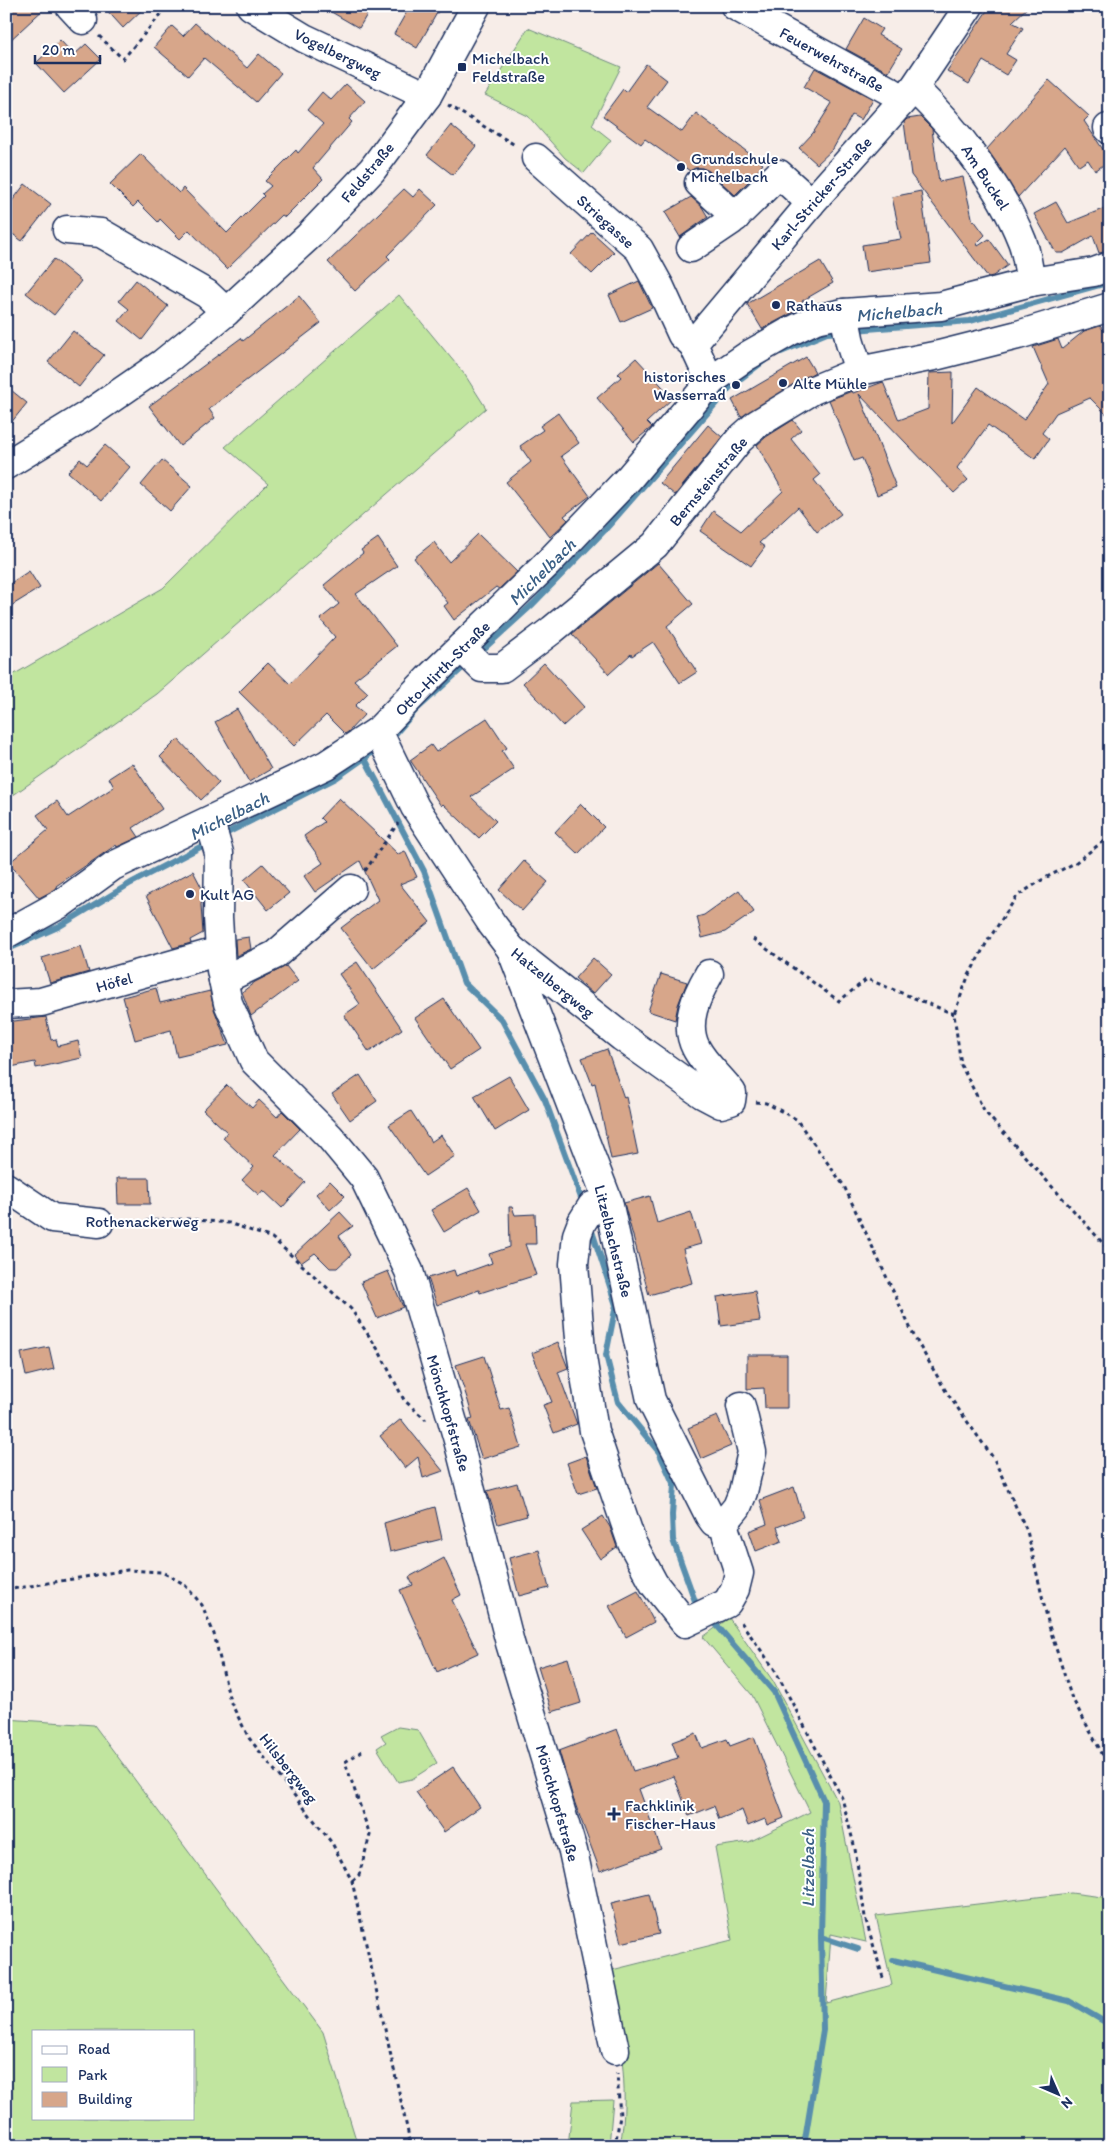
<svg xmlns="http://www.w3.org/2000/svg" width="1116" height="2152" viewBox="0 0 1116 2152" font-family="Itim,sans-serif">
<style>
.green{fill:#c1e59f;stroke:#6e8a7e;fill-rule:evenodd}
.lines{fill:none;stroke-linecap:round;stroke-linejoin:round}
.stream{stroke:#588ead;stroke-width:6}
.building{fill:#d7a68a;stroke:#1b2f5e}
.minor-casing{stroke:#1b2f5e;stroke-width:31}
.path{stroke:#1b2f5e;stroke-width:3;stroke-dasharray:4 4;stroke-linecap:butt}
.minor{stroke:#fff;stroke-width:28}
.poi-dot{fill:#1b2f5e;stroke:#fff;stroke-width:2}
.labels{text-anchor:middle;stroke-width:4;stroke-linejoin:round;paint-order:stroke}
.street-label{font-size:16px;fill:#1b2f5e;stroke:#fff}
.poi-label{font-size:16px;fill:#1b2f5e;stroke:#fff;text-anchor:start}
.water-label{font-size:18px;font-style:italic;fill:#3a5f85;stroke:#fff}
</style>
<rect width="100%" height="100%" fill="#f7ede8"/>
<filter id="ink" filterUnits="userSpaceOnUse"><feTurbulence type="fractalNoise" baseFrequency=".02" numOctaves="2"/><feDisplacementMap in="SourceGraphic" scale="10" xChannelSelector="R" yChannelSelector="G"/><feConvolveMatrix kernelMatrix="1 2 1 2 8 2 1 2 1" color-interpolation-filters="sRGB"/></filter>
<g filter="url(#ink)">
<!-- green -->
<g class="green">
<path d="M528,28L621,67L592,125L611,140L584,173L565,158L528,116L485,95Z"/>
<path d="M399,295L465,375L486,408L157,694L9,798L6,794V679L163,588L268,484L225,447Z"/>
<path d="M729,1618L773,1681L838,1802L866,1942L831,1934L826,2003L892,1985L876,1916L1071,1893L1110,1898V2146H620C631,2086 618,2030 608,1971L732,1940L715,1847L749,1842L810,1812L752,1695L703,1637Z"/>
<path d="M6,1719L94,1725L323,2032L358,2146H6ZM34,2031H194V2118H34Z"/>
<path d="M398,1727L418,1730L437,1763L412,1779L398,1782L377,1748L386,1742L381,1736Z"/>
<path d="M613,2100L609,2146H568L573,2101Z"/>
</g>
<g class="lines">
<!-- stream -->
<g class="stream">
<path d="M854,330L970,321L1110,282"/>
<path d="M781,352L827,333L842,332"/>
<path d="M478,654L533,604L604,531L732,385L765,360"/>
<path d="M390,740L416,710L468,663"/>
<path d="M364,757L424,871L464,983L502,1020L545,1100L584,1206"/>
<path d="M221,836L336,778L380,747"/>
<path d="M6,950L60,926L131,883L208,843"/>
<path d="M590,1225L616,1305L606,1355L618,1402L659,1452L674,1485L672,1515L673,1540L695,1601"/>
<path d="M714,1622L774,1692L824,1801L821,1937L823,2030L804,2146"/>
<path d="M821,1937L858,1949"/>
<path d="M893,1960L1069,2001L1110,2025"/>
</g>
</g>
<!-- building -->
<g class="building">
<path d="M6,6H47L6,44Z"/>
<path d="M103,6H146L123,28Z"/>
<path d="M321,6H372L359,28Z"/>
<path d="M410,6H441L417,48L394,34Z"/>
<path d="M990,6H1029L1012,22L1023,28L1006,54L1016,60L1006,75L983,61L969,84L947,71Z"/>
<path d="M864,18L882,29L878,35L902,49L888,72L846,49Z"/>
<path d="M195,23L247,68L259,54L281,73L256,102L204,58L188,76L154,47L172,26L183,36Z"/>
<path d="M60,40L74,55L86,44L101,59L64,93L36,63Z"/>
<path d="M646,64L667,80L647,107L682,132L696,113L763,164L753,177L735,195L709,171L702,168H695L690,171L645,139L641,144L603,116L623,89L626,92Z"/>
<path d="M815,68L873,99L861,120L852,115L833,149L817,164L799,148L813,133L832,103L804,87Z"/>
<path d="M1049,80L1089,116L1084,121L1110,160L1095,171L1088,160L1079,166L1065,146L1018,197L987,149Z"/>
<path d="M346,84L365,101L349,119L352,122L313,168L323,179L285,217L282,215L227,269L189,230L180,239L160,219L158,222L138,202L133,207L110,184L141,154L179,193L183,188L227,233L264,196L262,194L271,186L265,181L296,150L298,153L323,124L307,110L322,92L331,100Z"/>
<path d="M920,117L932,129L939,182L963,177L973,222L974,220L985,235L977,243L978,246L989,239L1008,265L993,276L988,277L911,175L904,122L907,119Z"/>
<path d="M451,125L476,146L453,175L427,155Z"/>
<path d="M25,184L51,204L22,241L6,229V209Z"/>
<path d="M404,189L413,197L420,189L437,205L387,256L390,259L355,291L328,262Z"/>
<path d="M921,191L931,263L866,272L862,245L901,239L892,197Z"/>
<path d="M691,197L702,207L708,217L680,237L665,212Z"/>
<path d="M1056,202L1068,223L1110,206V251L1099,253L1093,236L1063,253H1056L1034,214Z"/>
<path d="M592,232L614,252L592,274L571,254Z"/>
<path d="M54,259L81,281L54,315L26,293Z"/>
<path d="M820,261L833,283L802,301L805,306L762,329L747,304Z"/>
<path d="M136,280L168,306L142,340L119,321L129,309L119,301Z"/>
<path d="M639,281L652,308L621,322L609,295Z"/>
<path d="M299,296L321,323L209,409L215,418L180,446L149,406L241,338L243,341Z"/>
<path d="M1100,326L1110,338V418L1090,398L1056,413L1042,433L1049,439L1035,459L988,425L957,468L968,480L954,493L859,394L896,487L877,495L862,458L854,461L829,400L852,391L853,393L883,382L899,420L928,409L929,373L953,372L952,423L978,387L1024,420L1049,384L1033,347L1058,339L1062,349L1084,331Z"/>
<path d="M73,331L104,355L79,387L48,362Z"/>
<path d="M806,357L815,372L741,417L732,400Z"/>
<path d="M636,358L673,398L647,422L652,427L634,442L597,398L621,377L618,374Z"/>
<path d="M6,386L27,403L6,429Z"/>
<path d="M558,413L579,443L561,456L590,496L564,516L568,520L550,537L506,482L531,462L520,446L543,430L540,426Z"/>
<path d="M793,420L801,430L791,439L820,475L814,480L841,514L817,532L798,507L759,543L765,547L751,566L700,531L713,511L741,531L783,491L757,445L766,437Z"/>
<path d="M708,425L722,437L675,495L660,483Z"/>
<path d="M105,445L130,467L101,501L68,472L80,459L87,465Z"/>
<path d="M162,460L192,486L170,511L141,485Z"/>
<path d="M478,534L517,572L499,589L496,587L454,620L444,606L448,603L414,558L434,542L449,562Z"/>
<path d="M378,538L397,566L356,594L397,646L354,680L368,693L355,706L365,714L348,732L345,734L326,715L294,746L239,692L268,663L290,684L335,637L320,619L339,604L324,585L363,553L361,550Z"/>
<path d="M658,563L693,604L667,626L697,672L680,683L653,642L632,656L631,654L609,674L572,634Z"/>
<path d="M29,571L40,588L6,609V586Z"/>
<path d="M544,663L584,707L563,726L523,683Z"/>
<path d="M237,709L271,769L249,782L215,722Z"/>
<path d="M487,718L507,748L502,751L514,769L471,797L496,821L479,838L443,804L441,806L410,760L431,745L436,752Z"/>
<path d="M178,739L219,783L201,800L160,757Z"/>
<path d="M132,763L162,809L133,828L139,837L117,847L116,845L56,886L57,888L54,890L39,898L9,863L48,830L37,815L57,801L68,817L114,787L109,778Z"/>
<path d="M339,798L398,854L405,851L417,877L400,884L430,922L373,969L341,928L378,900L360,861L315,892L304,876L323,863L304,836L324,822L320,818Z"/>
<path d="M581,804L604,827L578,854L555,832Z"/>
<path d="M524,861L548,882L522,911L499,890Z"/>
<path d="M263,864L289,893L268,910L244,880Z"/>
<path d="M193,871L203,890L201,905L203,933L190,940L191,943L173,948L146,896Z"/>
<path d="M739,890L754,912L725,932L702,938L697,917L704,915Z"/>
<path d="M249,937L251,949L236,956L235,939Z"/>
<path d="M81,946L89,972L50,983L42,958Z"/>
<path d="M593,958L611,974L593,994L575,978Z"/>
<path d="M357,962L402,1029L369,1052L344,1015L360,1004L339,974Z"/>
<path d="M286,966L298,981L251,1016L242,992L255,982Z"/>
<path d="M661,974L687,982L678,1005L675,1020L648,1011Z"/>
<path d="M156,988L160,1003L210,991L214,1009L228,1045L177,1057L171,1030L135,1040L123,997Z"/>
<path d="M444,999L479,1050L450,1069L415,1018Z"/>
<path d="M46,1017L51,1040L56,1039L58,1046L78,1041L82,1058L36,1068L35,1062L6,1068V1022Z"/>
<path d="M607,1049L624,1098L626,1097L638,1154L611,1159L595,1083L592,1084L582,1058Z"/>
<path d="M360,1075L377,1101L350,1120L332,1094Z"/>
<path d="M509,1076L529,1110L495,1131L474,1096Z"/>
<path d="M227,1085L252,1108L259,1100L277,1117L282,1111L300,1129L275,1155L305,1182L282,1208L263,1190L259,1195L242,1180L254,1167L223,1138L227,1132L203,1110Z"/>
<path d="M411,1111L431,1142L441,1135L455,1156L425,1176L389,1125Z"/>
<path d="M117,1178H149L150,1204H118Z"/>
<path d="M330,1181L345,1196L330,1210L316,1194Z"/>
<path d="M468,1188L481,1210L444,1232L431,1210Z"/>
<path d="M650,1196L657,1223L691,1212L701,1244L683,1249L692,1283L649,1295L624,1203Z"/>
<path d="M509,1207H512L515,1215L535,1214L536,1244H525L536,1275L480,1293L479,1290L437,1305L428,1278L454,1270L456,1276L492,1263L489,1254L510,1247Z"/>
<path d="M340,1212L353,1226L339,1236L351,1255L337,1268H330L315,1253L301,1263L294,1255Z"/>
<path d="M388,1271L403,1307L377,1318L361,1282Z"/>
<path d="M755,1291L760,1321L721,1326L717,1297Z"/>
<path d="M558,1342L568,1368L558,1372L577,1424L554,1433L543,1405L552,1402L532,1353Z"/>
<path d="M49,1347L54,1369L26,1376L21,1353Z"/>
<path d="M747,1355H787V1408H765L764,1388L747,1389Z"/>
<path d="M484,1356L501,1410L509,1408L521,1447L482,1459L469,1420L473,1419L468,1401L456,1365Z"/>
<path d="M717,1416L731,1446L701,1459L688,1428Z"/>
<path d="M401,1419L412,1433L443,1471L423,1478L418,1457L405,1468L380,1436Z"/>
<path d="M586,1456L597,1488L578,1494L567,1463Z"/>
<path d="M517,1483L527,1516L498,1524L487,1491Z"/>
<path d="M794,1487L803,1517L777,1527L782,1541L756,1551L749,1531L767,1524L760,1500Z"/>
<path d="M435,1507L442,1539L390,1552L384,1523Z"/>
<path d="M603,1516L610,1527L617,1547L600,1559L581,1530Z"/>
<path d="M539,1550L549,1588L519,1596L509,1558Z"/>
<path d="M444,1558L461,1595L452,1600L478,1653L437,1672L400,1590L413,1585L409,1577Z"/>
<path d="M638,1591L654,1622L626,1637L609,1606Z"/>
<path d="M568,1658L581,1703L552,1712L538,1667Z"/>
<path d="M617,1729L633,1771L678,1758L672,1742L696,1733L702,1748L727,1739L730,1746L754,1737L784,1818L767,1825L765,1819L748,1826L742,1810L719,1819L714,1806L689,1816L674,1776L639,1789L661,1849L600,1871L573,1798L559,1751Z"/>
<path d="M453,1767L480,1807L444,1832L416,1792Z"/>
<path d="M649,1894L659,1934L621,1943L611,1903Z"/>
</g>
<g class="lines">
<defs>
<g id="minor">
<path d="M70,6L83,20"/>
<path d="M251,6L304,38L427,96"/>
<path d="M735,6L890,91L903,99"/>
<path d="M914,88C956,129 1000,185 1022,241C1027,253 1028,269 1031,282"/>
<path d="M1108,128L1110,130"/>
<path d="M536,158L639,249L660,287L682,335L693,344"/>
<path d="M699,183L736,217"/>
<path d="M67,230L101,233L207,294L226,312"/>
<path d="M691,248L731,221L779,174L811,203"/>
<path d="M844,313L850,343L859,371"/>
<path d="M712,380L705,370L693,344L811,203L914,88L969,6"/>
<path d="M6,465L86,416L163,363L226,312L309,236L372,170L427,96L476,6"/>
<path d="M461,647L482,668H502L552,630L655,545L739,440L757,424L813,390L859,371L939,355L1018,335L1110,307"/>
<path d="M378,731L415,807L492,924L511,949L622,1037L702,1094L721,1104L731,1101L732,1093C721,1078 704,1064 696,1048C683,1023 697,995 709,974"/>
<path d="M210,822L219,853L218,917L221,970L228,1003L254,1061L330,1137L364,1178L409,1271L458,1440L510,1643L573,1851L615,2050"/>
<path d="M6,934L62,903L113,866L326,765L378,731L428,679L547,564L629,478L712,380L747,356L789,332L816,319L844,313L941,306L1031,282L1094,272L1110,266"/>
<path d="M511,949L608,1201L651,1400L709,1515L714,1522L723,1524L739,1573L735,1589L727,1603L685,1623L654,1584L632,1543L594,1431L581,1351L574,1264L577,1235L582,1222L592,1206L608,1201"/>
<path d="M223,980L275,955L351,889"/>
<path d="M6,1004L41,1002L220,951"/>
<path d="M6,1187L52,1218L99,1223"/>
<path d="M723,1524L737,1507L743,1492L752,1452L741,1406"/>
</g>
</defs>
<!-- minor casing -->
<use href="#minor" class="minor-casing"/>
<!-- path -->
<g class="path">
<path d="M99,36L123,59L168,6"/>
<path d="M448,105L515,145"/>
<path d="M1110,836L1075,863L1045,878L1017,896L987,942L968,977L954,1014L961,1065L985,1112L1110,1251"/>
<path d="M365,871L398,823"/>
<path d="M753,939L839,1001L867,979L954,1014"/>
<path d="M756,1102L766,1103L796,1119L844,1186L915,1338L947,1393L994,1459L1027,1531L1049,1626L1071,1696L1110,1768"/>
<path d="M122,1222L186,1219L229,1223L272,1238L351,1309L379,1351L404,1400L426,1420"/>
<path d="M6,1590L127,1570L162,1572L184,1584L202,1605L214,1634L230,1701L249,1738L332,1843L352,1881L411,2146"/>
<path d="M741,1622L775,1670L842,1798L855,1849L865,1917L884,1981"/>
<path d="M352,1881L359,1875L370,1835L345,1762L362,1751"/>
<path d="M615,2146L620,2116L617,2073"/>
</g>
<!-- minor -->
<use href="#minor" class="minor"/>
</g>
</g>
<!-- markers -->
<g class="poi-dot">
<rect x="457" y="62" width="10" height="10" rx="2.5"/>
<circle cx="681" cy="167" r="5"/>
<circle cx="776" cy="305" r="5"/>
<circle cx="783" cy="383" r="5"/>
<circle cx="736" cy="385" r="5"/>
<circle cx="190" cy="894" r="5"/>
<path d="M611.5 1806.5h5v5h5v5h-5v5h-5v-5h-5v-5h5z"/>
</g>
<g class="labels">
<!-- street labels -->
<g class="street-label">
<text transform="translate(338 53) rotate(26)" y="6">Vogelbergweg</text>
<text transform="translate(832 59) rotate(29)" y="6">Feuerwehrstraße</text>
<text transform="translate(367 172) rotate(-50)" y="6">Feldstraße</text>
<text transform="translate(986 177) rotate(57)" y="6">Am Buckel</text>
<text transform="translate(821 193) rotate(-49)" y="6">Karl-Stricker-Straße</text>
<text transform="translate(606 221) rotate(42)" y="6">Striegasse</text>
<text transform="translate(708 481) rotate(-50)" y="6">Bernsteinstraße</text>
<text transform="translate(442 668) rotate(-45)" y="6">Otto-Hirth-Straße</text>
<text transform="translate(114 982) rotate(-16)" y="6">Höfel</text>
<text transform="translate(553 982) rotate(39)" y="6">Hatzelbergweg</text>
<text x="142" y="1227">Rothenackerweg</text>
<text transform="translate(614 1241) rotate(76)" y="6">Litzelbachstraße</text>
<text transform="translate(449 1413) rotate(74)" y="6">Mönchkopfstraße</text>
<text transform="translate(289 1768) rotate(52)" y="6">Hilsbergweg</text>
<text transform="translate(558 1803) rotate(74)" y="6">Mönchkopfstraße</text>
</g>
<!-- poi labels -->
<g class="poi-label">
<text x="472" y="64">Michelbach<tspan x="472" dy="18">Feldstraße</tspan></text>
<text x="691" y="164">Grundschule<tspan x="691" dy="18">Michelbach</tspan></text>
<text x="786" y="311">Rathaus</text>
<text x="726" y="382" text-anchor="end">historisches<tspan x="726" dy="18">Wasserrad</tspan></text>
<text x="793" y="389">Alte Mühle</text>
<text x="200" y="900">Kult AG</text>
<text x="625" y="1811">Fachklinik<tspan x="625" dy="18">Fischer-Haus</tspan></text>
</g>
<!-- water labels -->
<g class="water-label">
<text transform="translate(899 312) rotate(-5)" y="6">Michelbach</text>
<text transform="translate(542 572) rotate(-45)" y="6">Michelbach</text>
<text transform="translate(229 816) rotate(-27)" y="6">Michelbach</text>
<text transform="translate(808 1868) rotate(-90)" y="6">Litzelbach</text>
</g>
</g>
<!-- margin -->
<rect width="1116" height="2152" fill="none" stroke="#fff" stroke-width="25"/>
<rect x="12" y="12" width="1091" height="2127" fill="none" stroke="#1b2f5e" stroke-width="2" filter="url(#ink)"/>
<!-- legend -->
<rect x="32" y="2030" width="162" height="90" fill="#ffffff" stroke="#a4acbf"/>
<rect x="42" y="2046" width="25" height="8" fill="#ffffff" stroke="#a4acbf"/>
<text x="78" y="2054" font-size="15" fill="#1b2f5e">Road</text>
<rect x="42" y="2067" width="25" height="15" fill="#c1e59f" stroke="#a4acbf"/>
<text x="78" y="2080" font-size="15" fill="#1b2f5e">Park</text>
<rect x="42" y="2092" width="25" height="15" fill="#d7a68a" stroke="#a4acbf"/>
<text x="78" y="2104" font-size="15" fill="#1b2f5e">Building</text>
<!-- north arrow -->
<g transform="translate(1058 2094) rotate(135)" stroke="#ffffff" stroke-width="4" paint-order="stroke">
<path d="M0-4L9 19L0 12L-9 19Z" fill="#1b2f5e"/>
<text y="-8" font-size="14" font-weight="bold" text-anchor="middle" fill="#1b2f5e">N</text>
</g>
<!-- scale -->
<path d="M35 55v8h65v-8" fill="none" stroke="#1b2f5e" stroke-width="2.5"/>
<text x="42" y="55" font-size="15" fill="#1b2f5e" stroke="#ffffff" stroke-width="4" paint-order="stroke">20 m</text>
</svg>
